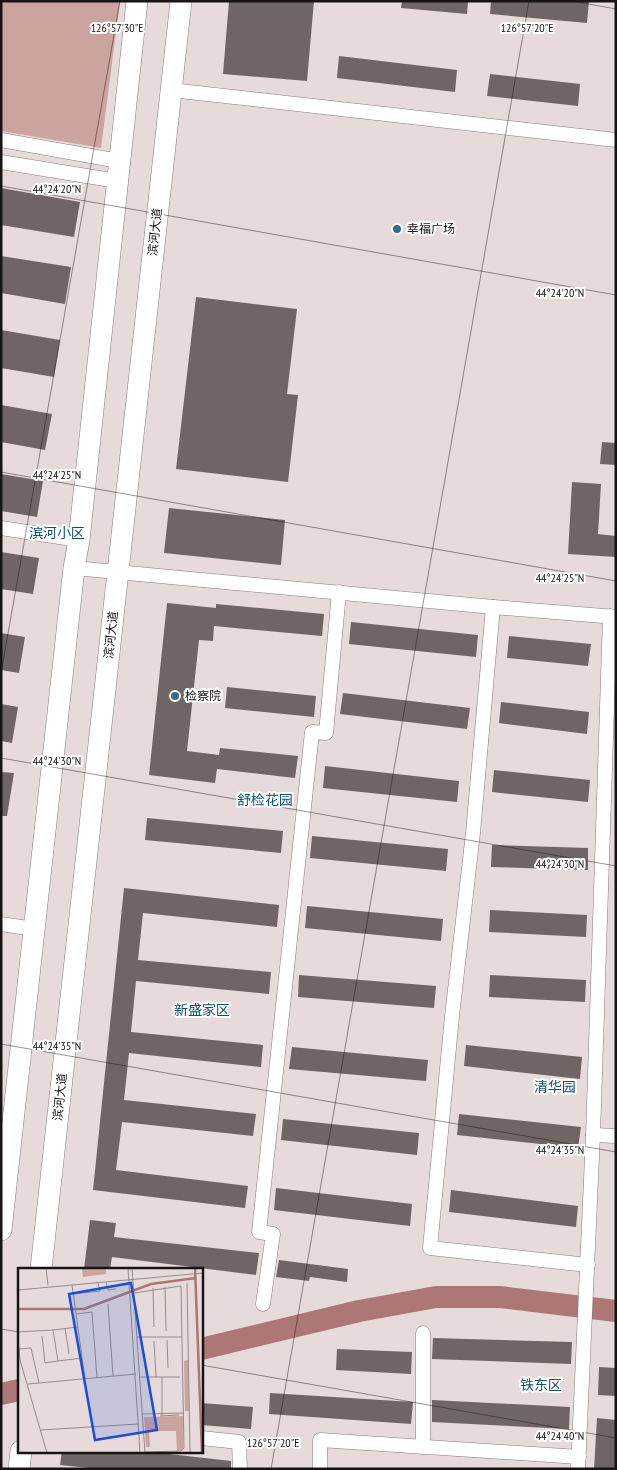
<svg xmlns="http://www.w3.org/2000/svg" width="617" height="1470" viewBox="0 0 617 1470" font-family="'PT Sans Narrow','Noto Sans SC',sans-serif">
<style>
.green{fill:#cba39f}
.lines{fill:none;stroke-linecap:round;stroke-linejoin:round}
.river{stroke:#ac7774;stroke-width:22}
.building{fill:#6e6564}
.street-casing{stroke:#867c7b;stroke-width:15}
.primary-casing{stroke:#867c7b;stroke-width:22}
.street{stroke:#fff;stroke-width:14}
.primary{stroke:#fff;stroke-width:21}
.ticks{fill:none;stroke:#181414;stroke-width:1;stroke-opacity:0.45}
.poi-dot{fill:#356b87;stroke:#fff;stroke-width:2}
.labels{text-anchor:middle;stroke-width:4;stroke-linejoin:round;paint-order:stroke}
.poi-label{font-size:12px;fill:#181414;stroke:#fff;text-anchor:start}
.street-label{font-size:12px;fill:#181414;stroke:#fff}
.neighbourhood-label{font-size:14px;fill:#0e5270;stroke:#fff}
.inset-river{fill:none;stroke:#ac7774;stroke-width:2.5}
.inset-road{fill:none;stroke:#948b8b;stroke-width:1}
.view{fill:#1d4ed8;fill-opacity:0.15;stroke:#1d4ed8;stroke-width:2.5}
.inset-edge{fill:none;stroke:#181414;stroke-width:2.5}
.ticks-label{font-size:12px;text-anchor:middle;fill:#181414;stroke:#fff;stroke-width:4;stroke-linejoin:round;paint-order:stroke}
</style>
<rect width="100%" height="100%" fill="#e6dbda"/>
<!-- green -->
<path class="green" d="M1,1H120L101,148L1,131Z"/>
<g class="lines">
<!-- river -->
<g class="river">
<path d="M201,1349L359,1311L436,1297H500L616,1311"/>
<path d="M1,1394L19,1390"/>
</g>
</g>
<!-- building -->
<g class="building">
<path d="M229,1H314L307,81L223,74Z"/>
<path d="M402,1H468L467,14L401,8Z"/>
<path d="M491,1H589L587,23L490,14Z"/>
<path d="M339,56L457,70L455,92L337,78Z"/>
<path d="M490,74L580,84L578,106L487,96Z"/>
<path d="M1,188L80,202L74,237L1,225Z"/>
<path d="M1,256L71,267L65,304L1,293Z"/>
<path d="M196,297L297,309L287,394L298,395L288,482L176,469Z"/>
<path d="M1,330L60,340L54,377L1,368Z"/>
<path d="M1,405L52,414L45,450L1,442Z"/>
<path d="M602,442L616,443V465L600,464Z"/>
<path d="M1,474L43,481L37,517L1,511Z"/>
<path d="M572,482L601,484L598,534L616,536V557L568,554Z"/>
<path d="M169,508L285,520L281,565L164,553Z"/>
<path d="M1,552L39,558L33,594L1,589Z"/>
<path d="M167,603L216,608V604L324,614L322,636L214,626L213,641L199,640L187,751L219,755L220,748L298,756L295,778L217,769L215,783L149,775Z"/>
<path d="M351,622L478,635L476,657L349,644Z"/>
<path d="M1,633L25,637L19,673L1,670Z"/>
<path d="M509,636L591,644L588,666L507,658Z"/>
<path d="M227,687L316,696L314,717L225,708Z"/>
<path d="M343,693L470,708L467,729L340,714Z"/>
<path d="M501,702L589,712L587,734L499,723Z"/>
<path d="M1,704L18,707L12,743L1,741Z"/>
<path d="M325,766L459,781L457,802L323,788Z"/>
<path d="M494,770L590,780L588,802L492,792Z"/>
<path d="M1,772L14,773L7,816H1Z"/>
<path d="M147,818L283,831L281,853L145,840Z"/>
<path d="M312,836L448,849L446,871L310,858Z"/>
<path d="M492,845L588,848V870L491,867Z"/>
<path d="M124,888L279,905L277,927L143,913L138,960L271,972L269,994L136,981L131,1032L263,1045L261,1067L129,1053L124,1100L256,1114L253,1136L122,1122L116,1170L248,1186L245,1208L93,1190Z"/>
<path d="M307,906L443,919L441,941L305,928Z"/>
<path d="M490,910L587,915L586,937L489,932Z"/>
<path d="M299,975L436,986L434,1008L298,997Z"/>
<path d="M490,975L586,980L585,1002L489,997Z"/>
<path d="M466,1045L582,1057L580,1079L464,1066Z"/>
<path d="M292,1047L428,1060L426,1081L289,1069Z"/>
<path d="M459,1114L581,1127L578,1148L457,1135Z"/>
<path d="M283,1119L419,1133L417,1155L281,1140Z"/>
<path d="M276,1188L412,1204L410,1226L274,1210Z"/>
<path d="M451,1190L578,1206L576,1227L449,1212Z"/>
<path d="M90,1220L116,1223L114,1237L259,1253L256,1275L112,1257L110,1269H84Z"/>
<path d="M279,1260L348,1269L347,1282L310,1277L309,1281L276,1277Z"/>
<path d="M433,1338L572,1342L571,1364L432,1359Z"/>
<path d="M337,1349L412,1352L411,1374L336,1370Z"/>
<path d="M599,1367L616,1368V1396L598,1395Z"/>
<path d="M270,1393L413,1402L411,1424L269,1414Z"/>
<path d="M432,1400L570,1407L569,1429L432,1422Z"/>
<path d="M201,1403L253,1407L251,1429L201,1425Z"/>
<path d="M597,1418L616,1420V1469H594Z"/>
<path d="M62,1451H143L231,1461V1469H99L60,1465Z"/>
</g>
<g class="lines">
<defs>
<g id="street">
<path d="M171,90L616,140"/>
<path d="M1,140L119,161"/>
<path d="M1,162L117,181"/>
<path d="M1,528L79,540"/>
<path d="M74,568L493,607L616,617"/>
<path d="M493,607L473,833L452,1016L430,1248L588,1265"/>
<path d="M1,924L34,929"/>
<path d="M593,1135L616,1136"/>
<path d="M263,1304L273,1234L259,1232L312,732L326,733L339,592"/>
<path d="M201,1438L239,1442L240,1469"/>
<path d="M423,1447V1333"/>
<path d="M320,1469V1440L579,1457"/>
<path d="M578,1469L593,1135L610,616"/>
</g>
<g id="primary">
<path d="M1,1230L74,568L79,540L137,1"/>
<path d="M41,1269L181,1"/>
<path d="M19,1469L21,1451"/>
</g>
</defs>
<!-- street casing -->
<use href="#street" class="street-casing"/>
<!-- primary casing -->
<use href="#primary" class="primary-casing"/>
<!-- street -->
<use href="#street" class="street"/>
<!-- primary -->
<use href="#primary" class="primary"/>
</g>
<!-- ticks -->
<path class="ticks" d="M572,1L616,9M1,186L616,295M1,472L616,581M1,673L120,1M1,758L616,866M1,1044L616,1152M1,1329L19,1332M201,1365L616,1438M271,1469L529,1"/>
<!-- markers -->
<g class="poi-dot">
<circle cx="397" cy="229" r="5"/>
<circle cx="175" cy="696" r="5"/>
</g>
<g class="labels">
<!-- poi labels -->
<g class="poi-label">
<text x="407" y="233">幸福广场</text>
<text x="185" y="700">检察院</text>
</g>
<!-- street labels -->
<g class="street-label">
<text transform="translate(155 232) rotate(-84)" y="4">滨河大道</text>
<text transform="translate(111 635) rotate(-84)" y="4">滨河大道</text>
<text transform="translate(60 1097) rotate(-84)" y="4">滨河大道</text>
</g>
<!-- neighbourhood labels -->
<g class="neighbourhood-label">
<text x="57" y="538">滨河小区</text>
<text x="265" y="805">舒检花园</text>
<text x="202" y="1015">新盛家区</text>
<text x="555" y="1092">清华园</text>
<text x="541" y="1390">铁东区</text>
</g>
</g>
<!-- overview -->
<g transform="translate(18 1268)">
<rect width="185" height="185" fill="#e6dbda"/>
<path d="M64,0H88V6L65,9ZM170,92L171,143H167L166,93ZM165,148V182L159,183L158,163H131L132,179H128L126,149Z" fill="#cba39f"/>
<path class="inset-river" d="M177,0L184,185M0,41H66L133,16L178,10"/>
<path class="inset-road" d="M28,0L30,17M110,0L122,185M114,0L127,185M88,14L90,22L98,21M169,15L172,185M54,17L67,111M147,19L148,63M135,20L136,59M0,22L185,5M116,25L163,18L166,180L163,183L126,184M55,26L82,23L80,15M90,36L95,108M58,46L74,44L79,110M47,60L51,86M0,64L35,62M24,68L27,95L40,93L35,62L60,59M119,69H164M0,70L2,92L29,185M149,72L150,100M136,73L138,109M0,81L13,80L21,115M40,93L64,90M122,109H144V148M144,109H162M10,116L118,106M124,146L166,145M142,148L161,147M23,162L120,156"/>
<path class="view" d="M113,15L139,162L77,172L51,26Z"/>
<rect width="185" height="185" class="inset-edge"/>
</g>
<g class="ticks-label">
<text x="117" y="32">126°57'30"E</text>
<text x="527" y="32">126°57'20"E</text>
<text x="57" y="193">44°24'20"N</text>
<text x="560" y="297">44°24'20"N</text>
<text x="57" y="479">44°24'25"N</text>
<text x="560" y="582">44°24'25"N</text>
<text x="57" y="765">44°24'30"N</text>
<text x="560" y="868">44°24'30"N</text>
<text x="57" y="1050">44°24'35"N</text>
<text x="560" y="1154">44°24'35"N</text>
<text x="560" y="1440">44°24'40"N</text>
<text x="273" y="1447">126°57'20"E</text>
</g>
<!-- border -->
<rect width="617" height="1470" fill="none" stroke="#181414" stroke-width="5"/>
</svg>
